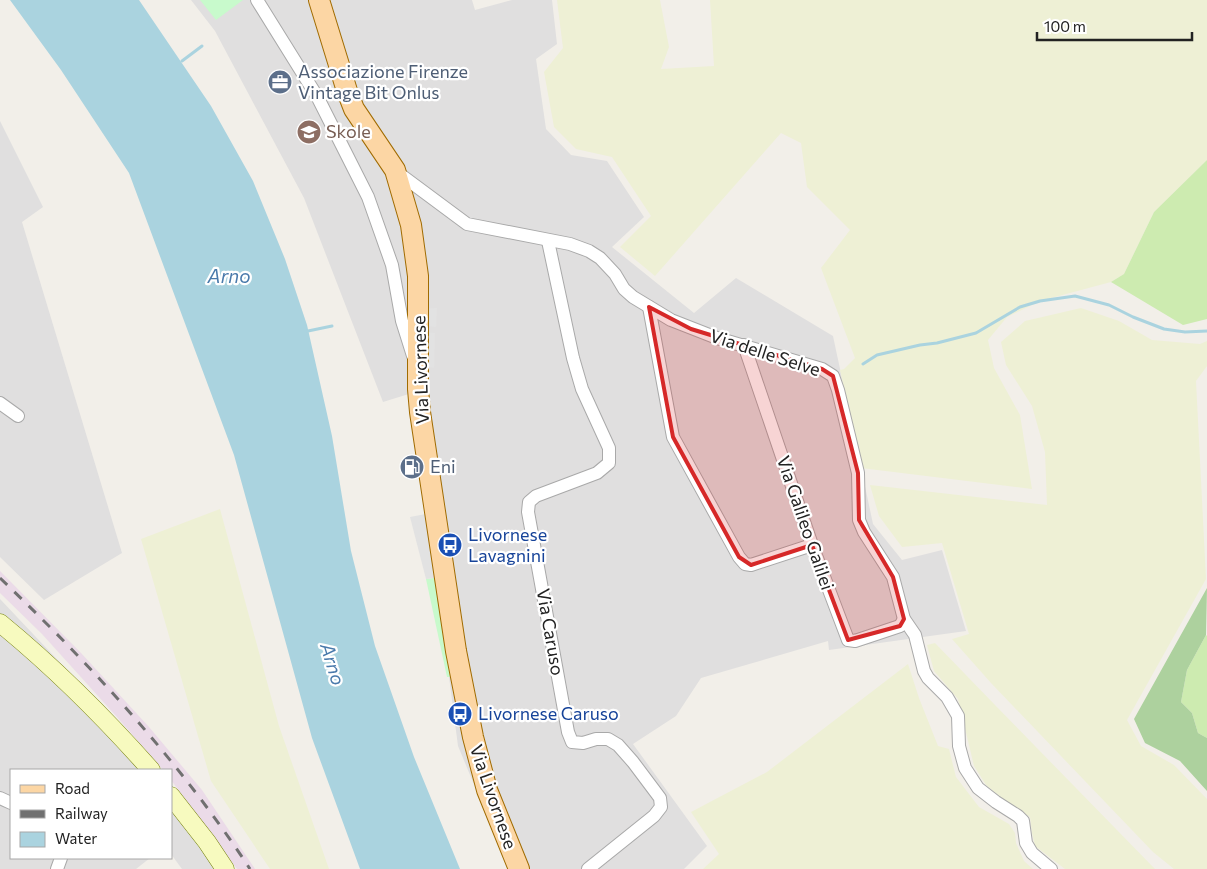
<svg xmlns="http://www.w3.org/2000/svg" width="1207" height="869" viewBox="0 0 1207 869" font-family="Commissioner,sans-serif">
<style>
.residential{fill:#e0dfdf}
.industrial{fill:#ebdbe8}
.farmland{fill:#eef0d5}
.grass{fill:#cdebb0}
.forest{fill:#add19e}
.park{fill:#c8facc}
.parking{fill:#e2e2e2}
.water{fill:#aad3df}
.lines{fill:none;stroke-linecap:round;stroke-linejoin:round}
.stream{stroke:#aad3df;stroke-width:3}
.street-casing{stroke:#a9a9a9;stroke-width:14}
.secondary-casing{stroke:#707d05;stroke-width:19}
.primary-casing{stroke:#a06b00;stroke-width:22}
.street{stroke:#fff;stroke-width:12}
.secondary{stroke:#f7fabf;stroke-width:18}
.primary{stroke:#fcd6a4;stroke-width:20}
.rail{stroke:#707070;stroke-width:3;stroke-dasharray:10 10;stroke-linecap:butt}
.marked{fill:#d62828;fill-opacity:0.2;stroke:#d62828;stroke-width:4;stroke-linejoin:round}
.labels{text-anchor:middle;stroke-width:4.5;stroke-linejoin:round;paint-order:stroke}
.service-label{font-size:18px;fill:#4e5e75;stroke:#fff;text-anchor:start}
.education-label{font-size:18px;fill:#785e54;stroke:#fff;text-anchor:start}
.street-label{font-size:18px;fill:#222;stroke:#fff}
.transit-label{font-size:18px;fill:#164399;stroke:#fff;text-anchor:start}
.water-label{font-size:19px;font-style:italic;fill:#4a7aab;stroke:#fff}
</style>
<rect width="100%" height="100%" fill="#f2efe9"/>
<!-- residential -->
<g class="residential">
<path d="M191,0H472L475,10L512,0H552L557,44L536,59L546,129L571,155L607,161L644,217L612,247L694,313L736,278L833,336L873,524L902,560L942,550L966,631L829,650L828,641L701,678L676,716L633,744L707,846L684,869H509L458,746L412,393L383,402L304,198L215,31Z"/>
<path d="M0,121L43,207L22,222L122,553L44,600L0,557Z"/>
<path d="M0,599L117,723L157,770H11V858H150L136,869H0Z"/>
<path d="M171,788L231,869H182L171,854Z"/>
</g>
<!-- industrial -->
<path class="industrial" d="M0,571L81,653L149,727L202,790L255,869H237L171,780V770H163L117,717L42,634L0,593Z"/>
<!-- farmland -->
<g class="farmland">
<path d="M557,0H660L669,47L661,69L714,66L710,0H1207V160L1154,212L1124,274L1111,282L1040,301L1007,317L988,340L994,368L1020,415L1032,489L861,468L840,370L844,369L855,358L821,268L850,230L807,187L801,143L781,133L655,276L620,247L651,216L612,157L576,149L554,127L544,72L563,48Z"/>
<path d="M1081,308L1119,321L1152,340L1200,344L1207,341V366L1196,381L1206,579L1127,720L1141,746L1174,765L1207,799V869H1174L1153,852L991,683L952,639L969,634L942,543L902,547L879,516L870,485L1047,505L1045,452L1032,406L1006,365L1001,342L1025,321Z"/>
<path d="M220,509L279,726L329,869H270L211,781L141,539Z"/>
<path d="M935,643L995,705L1155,869H1065L1035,846L1032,833L1030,817L1010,805L986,785L974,766L958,699L934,671L927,645Z"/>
<path d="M908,664L919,698L938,746L949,749L956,777L979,807L1009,824L1015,833L1016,843L1024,861L1033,869H703L719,854L691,812L767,772Z"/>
</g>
<!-- grass -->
<g class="grass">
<path d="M1207,160V319L1183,325L1111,282L1124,274L1154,212Z"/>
<path d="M1206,635L1207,636V738L1198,733L1192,713L1181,702L1187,670Z"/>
</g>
<!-- forest -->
<path class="forest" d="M1207,588L1206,635L1187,670L1181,702L1192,713L1198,733L1207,738V791L1180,761L1145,743L1134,719Z"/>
<!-- park -->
<g class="park">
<path d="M200,0H243L216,20Z"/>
<path d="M441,577L455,677H447L426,579Z"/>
</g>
<!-- parking -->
<g class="parking">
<path d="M437,308L436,327L419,325V309Z"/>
<path d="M419,332L435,333L434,368L419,366Z"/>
<path d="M431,513L441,577L426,579L410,517Z"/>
</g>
<!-- water -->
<path class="water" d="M10,0H139L211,106L253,181L285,259L307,325L332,436L351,551L375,646L414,757L460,869H360L312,738L234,455L129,173L61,70Z"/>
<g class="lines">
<!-- stream -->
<g class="stream">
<path d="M182,61L202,46"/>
<path d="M308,331L332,326"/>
<path d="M863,364L877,355L920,345L937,343L976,333L1020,307L1040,301L1075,296L1109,305L1133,317L1164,329L1185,332L1207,331"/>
</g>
<defs>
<g id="street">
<path d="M257,0L318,98L368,197L392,265L402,321L413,356"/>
<path d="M397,172L467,224L570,244L589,251L600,258L615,274L624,289L633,297L671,320L717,338L822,369L833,376L838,390L858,473L859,520L864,532L893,577L904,619L915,635L924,671L928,678L947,697L958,716L959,746L965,768L978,788L996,802L1018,816L1023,821L1026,843L1032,853L1051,869"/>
<path d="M548,241L573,358L582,389L609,448V463L597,473L536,496L529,502L528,512L568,732L572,742L583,743L596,739H608L618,745L633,762L660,798L661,807L654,816L588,869"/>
<path d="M649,307L673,437L739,557L745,564L751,565L812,545"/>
<path d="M744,345L812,545L848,640L855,641L900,626L904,619"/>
<path d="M0,403L18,416"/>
<path d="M0,798L11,803"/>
<path d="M57,869L61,858"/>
</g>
<g id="secondary">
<path d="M0,623C55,668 104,717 151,770"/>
<path d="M171,796L207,842L225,869"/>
</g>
<path id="primary" d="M319,0L347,91L354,109L395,170L411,225L418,276V389L420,412L456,651L473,737L487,790L519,869"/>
</defs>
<!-- street casing -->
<use href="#street" class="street-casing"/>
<!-- secondary casing -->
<use href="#secondary" class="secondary-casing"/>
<!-- primary casing -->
<use href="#primary" class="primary-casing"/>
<!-- street -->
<use href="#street" class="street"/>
<!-- secondary -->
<use href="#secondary" class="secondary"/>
<!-- primary -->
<use href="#primary" class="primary"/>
<!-- rail -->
<path class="rail" d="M0,578C92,666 180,762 250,869"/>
</g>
<!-- marked area -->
<path class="marked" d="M649,307L691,329L822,369L833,376L858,473L859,520L893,577L904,619L900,626L848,640L812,545L751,565L739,557L673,437Z"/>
<!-- icons -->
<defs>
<symbol id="office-disc" viewBox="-11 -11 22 22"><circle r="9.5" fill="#5c6f8a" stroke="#fff"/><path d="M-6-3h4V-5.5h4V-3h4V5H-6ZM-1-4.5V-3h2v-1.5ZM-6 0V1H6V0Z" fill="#fff"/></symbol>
<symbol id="school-disc" viewBox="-11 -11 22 22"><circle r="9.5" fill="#8d6e63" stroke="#fff"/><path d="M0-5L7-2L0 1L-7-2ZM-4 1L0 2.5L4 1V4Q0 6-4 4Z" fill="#fff"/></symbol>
<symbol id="fuel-disc" viewBox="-11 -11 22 22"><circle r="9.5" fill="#5c6f8a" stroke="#fff"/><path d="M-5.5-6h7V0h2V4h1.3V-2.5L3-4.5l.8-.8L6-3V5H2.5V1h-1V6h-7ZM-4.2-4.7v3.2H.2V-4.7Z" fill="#fff"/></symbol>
<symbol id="bus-disc" viewBox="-11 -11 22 22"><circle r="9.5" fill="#1a4fb4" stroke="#fff"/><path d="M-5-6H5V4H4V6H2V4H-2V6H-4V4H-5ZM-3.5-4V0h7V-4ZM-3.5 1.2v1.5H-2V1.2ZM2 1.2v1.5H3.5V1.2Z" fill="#fff"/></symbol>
</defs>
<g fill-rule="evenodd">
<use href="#office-disc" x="266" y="68" width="28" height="28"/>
<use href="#school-disc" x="295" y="118" width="28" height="28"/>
<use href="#fuel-disc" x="398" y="453" width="28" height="28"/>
<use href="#bus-disc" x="436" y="531" width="28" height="28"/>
<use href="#bus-disc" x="446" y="700" width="28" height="28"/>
</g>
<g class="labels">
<!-- service labels -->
<g class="service-label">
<text x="298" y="78">Associazione Firenze<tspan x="298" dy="21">Vintage Bit Onlus</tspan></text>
<text x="430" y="473">Eni</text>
</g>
<!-- education labels -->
<g class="education-label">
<text x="326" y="138">Skole</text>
</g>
<!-- street labels -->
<g class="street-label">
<text transform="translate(765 353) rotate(18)" y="6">Via delle Selve</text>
<text transform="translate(421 370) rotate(-92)" y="6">Via Livornese</text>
<text transform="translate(805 523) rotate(71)" y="6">Via Galileo Galilei</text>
<text transform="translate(550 632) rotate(80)" y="6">Via Caruso</text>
<text transform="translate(493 797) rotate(71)" y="6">Via Livornese</text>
</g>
<!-- transit labels -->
<g class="transit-label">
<text x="468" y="541">Livornese<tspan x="468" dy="21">Lavagnini</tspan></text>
<text x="478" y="720">Livornese Caruso</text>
</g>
<!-- water labels -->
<g class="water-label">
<text x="229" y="283">Arno</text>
<text transform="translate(333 664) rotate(73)" y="7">Arno</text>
</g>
</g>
<!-- legend -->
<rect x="10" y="769" width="162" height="90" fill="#ffffff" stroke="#a7a7a7"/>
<rect x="20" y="785" width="25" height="8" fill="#fcd6a4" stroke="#a7a7a7"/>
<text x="55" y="794" font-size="15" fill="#222222">Road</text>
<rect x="20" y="810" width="25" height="8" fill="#707070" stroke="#a7a7a7"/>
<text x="55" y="819" font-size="15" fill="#222222">Railway</text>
<rect x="20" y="832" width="25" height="15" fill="#aad3df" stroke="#a7a7a7"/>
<text x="55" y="844" font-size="15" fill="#222222">Water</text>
<!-- scale -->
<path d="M1037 32v8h155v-8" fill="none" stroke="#222222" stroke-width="2.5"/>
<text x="1044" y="32" font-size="15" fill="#222222" stroke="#ffffff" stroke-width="4" paint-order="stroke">100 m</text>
</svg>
